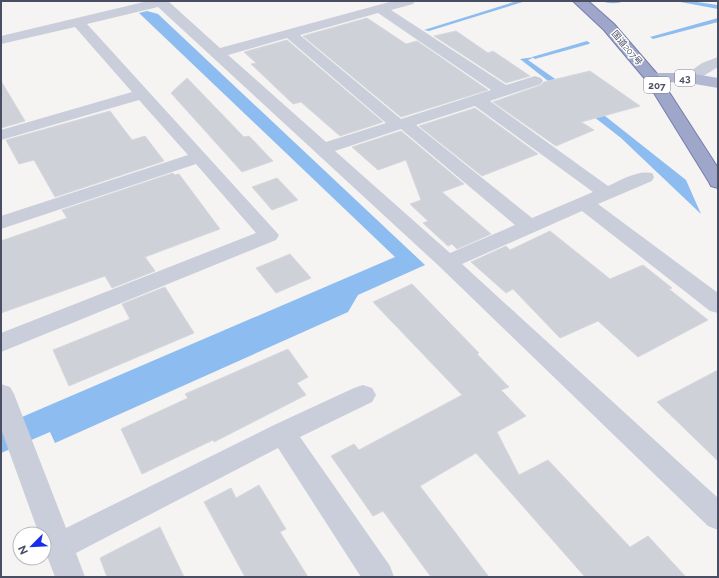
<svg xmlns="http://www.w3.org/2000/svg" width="719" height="578" viewBox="0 0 719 578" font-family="Raleway,'Noto Sans JP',sans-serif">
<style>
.water{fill:#8dbcf0}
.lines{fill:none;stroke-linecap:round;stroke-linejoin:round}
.stream{fill:#8dbcf0;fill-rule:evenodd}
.building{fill:#cfd1d8;stroke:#d7d7de}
.trunk-casing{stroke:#757eae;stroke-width:2}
.minor{fill:#cacdda;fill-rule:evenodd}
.primary{fill:#b2b8d2;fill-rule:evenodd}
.trunk{fill:#9ea6ca;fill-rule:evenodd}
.labels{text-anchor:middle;stroke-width:3;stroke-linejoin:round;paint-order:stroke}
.far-street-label{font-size:9px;fill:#494e62;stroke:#fff}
.shield{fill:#fff;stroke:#808391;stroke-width:1}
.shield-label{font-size:10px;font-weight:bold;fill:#494e62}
</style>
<rect width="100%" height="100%" fill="#f5f4f3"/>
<!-- water -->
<g class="water">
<path d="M147,11L158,14L425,265L358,295L348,312L55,443L50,432L1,453V426L395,257L139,13Z"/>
<path d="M535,57L528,60L581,97L686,180L701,214L621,138L520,59Z"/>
</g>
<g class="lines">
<!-- stream -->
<g class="stream">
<path d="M517,1H526L429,31L424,30Z"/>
<path d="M603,1H623C619,4 607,4 603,1Z"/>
<path d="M675,1H690L718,5V9Z"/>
<path d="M718,18V22L653,39L650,37Z"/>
<path d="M587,41L590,43L589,44L535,59L532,57Z"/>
</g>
</g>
<!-- building -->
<g class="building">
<path d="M367,18L406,44L417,41L488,90L401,117L303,36Z"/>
<path d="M456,31L488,53L493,51L530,76L506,83L434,36Z"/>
<path d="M287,40L383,122L340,136L301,102L293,104L251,64L256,63L244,52Z"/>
<path d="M590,71L640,106L581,122L594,130L556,146L493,102L541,85L544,82Z"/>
<path d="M187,78L244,137L249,136L273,161L242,172L171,93Z"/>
<path d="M1,81L25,121L1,128Z"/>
<path d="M475,108L538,154L482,176L419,126Z"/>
<path d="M110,111L132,140L145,136L164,161L55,197L34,160L19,164L6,140Z"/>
<path d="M401,131L464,184L442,192L491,234L457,249L452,244L448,246L423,223L428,221L410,204L421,200L406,160L378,170L352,147Z"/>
<path d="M173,173L175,175L179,174L220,229L145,257L155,271L112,288L105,276L1,313V241L67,218L62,210Z"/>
<path d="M277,178L298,200L272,210L252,187Z"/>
<path d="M550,231L610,279L643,265L672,288L669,289L708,320L638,357L598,321L560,338L513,289L506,293L471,262L506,246L510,250Z"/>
<path d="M290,254L311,278L276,293L256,268Z"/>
<path d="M412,284L479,353L477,354L509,387L501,390L526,416L497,432L519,475L548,460L630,547L648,536L686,577H585L476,453L420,486L489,577H431L383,511L373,516L331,456L354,444L359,450L462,395L373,302Z"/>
<path d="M165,287L194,333L69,386L53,350L130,319L122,304Z"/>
<path d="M288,349L308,377L297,383L306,395L214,442L213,440L142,474L121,429L188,398L185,394Z"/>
<path d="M718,370V461L657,402Z"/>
<path d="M259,485L286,529L280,532L308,577H245L204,502L231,488L236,498Z"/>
<path d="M160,527L184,577H107L100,558Z"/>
</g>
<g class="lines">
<defs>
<path id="trunk" d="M573,1H588L614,24L658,75L718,168V188L711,186L709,182L646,80L604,30Z"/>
</defs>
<!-- trunk casing -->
<use href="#trunk" class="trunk-casing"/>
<!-- minor -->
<g class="minor">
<path d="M148,1H168L220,48L393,1H415L413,4L391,10L506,85L535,76L541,78L543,81L541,84L490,101L608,186C621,180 637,170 652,173L654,177L652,181L598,204L718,293V313L710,311L582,211L462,264L718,498V530L708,526L440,267L158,7L87,24L279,235L276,240L1,352V333L256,233L196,164L1,229V216L188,155L139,100L1,140V130L132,92L75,27L1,44V36ZM378,13L491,90L401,119L300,35ZM287,38L386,123L326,142L228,55ZM475,106L593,192L532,218L416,125ZM401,129L515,225L450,253L335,151Z"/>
<path d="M718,57V67L695,81H683L681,78L702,63Z"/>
<path d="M1,384L10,387L14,394L66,528L274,425L354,388L363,385L372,388L376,395L372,402L300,437L390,566L394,577H361L278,448L76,553L85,577H55L44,548V534H39L1,429Z"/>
</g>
<!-- primary -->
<path class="primary" d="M652,73H689L718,78V88L689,83L646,81L644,78L646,75Z"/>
<!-- trunk -->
<use href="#trunk" class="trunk"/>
</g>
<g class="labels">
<!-- far-street labels -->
<g class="far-street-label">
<text transform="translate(627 48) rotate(50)" y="3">国道207号</text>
</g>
<!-- shield labels -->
<g class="shield">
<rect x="675" y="70" width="20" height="16" rx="3"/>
<rect x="644" y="77" width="26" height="16" rx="3"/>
</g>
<g class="shield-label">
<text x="685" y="82">43</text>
<text x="657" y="89">207</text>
</g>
</g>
<!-- border -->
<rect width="719" height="578" fill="none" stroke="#494e62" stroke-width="4"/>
<!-- north arrow -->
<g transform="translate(32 546) rotate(246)"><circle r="19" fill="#ffffff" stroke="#b6b8c0"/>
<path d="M0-3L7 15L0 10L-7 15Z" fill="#152eed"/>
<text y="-6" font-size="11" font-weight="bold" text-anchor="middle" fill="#494e62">N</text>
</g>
</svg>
